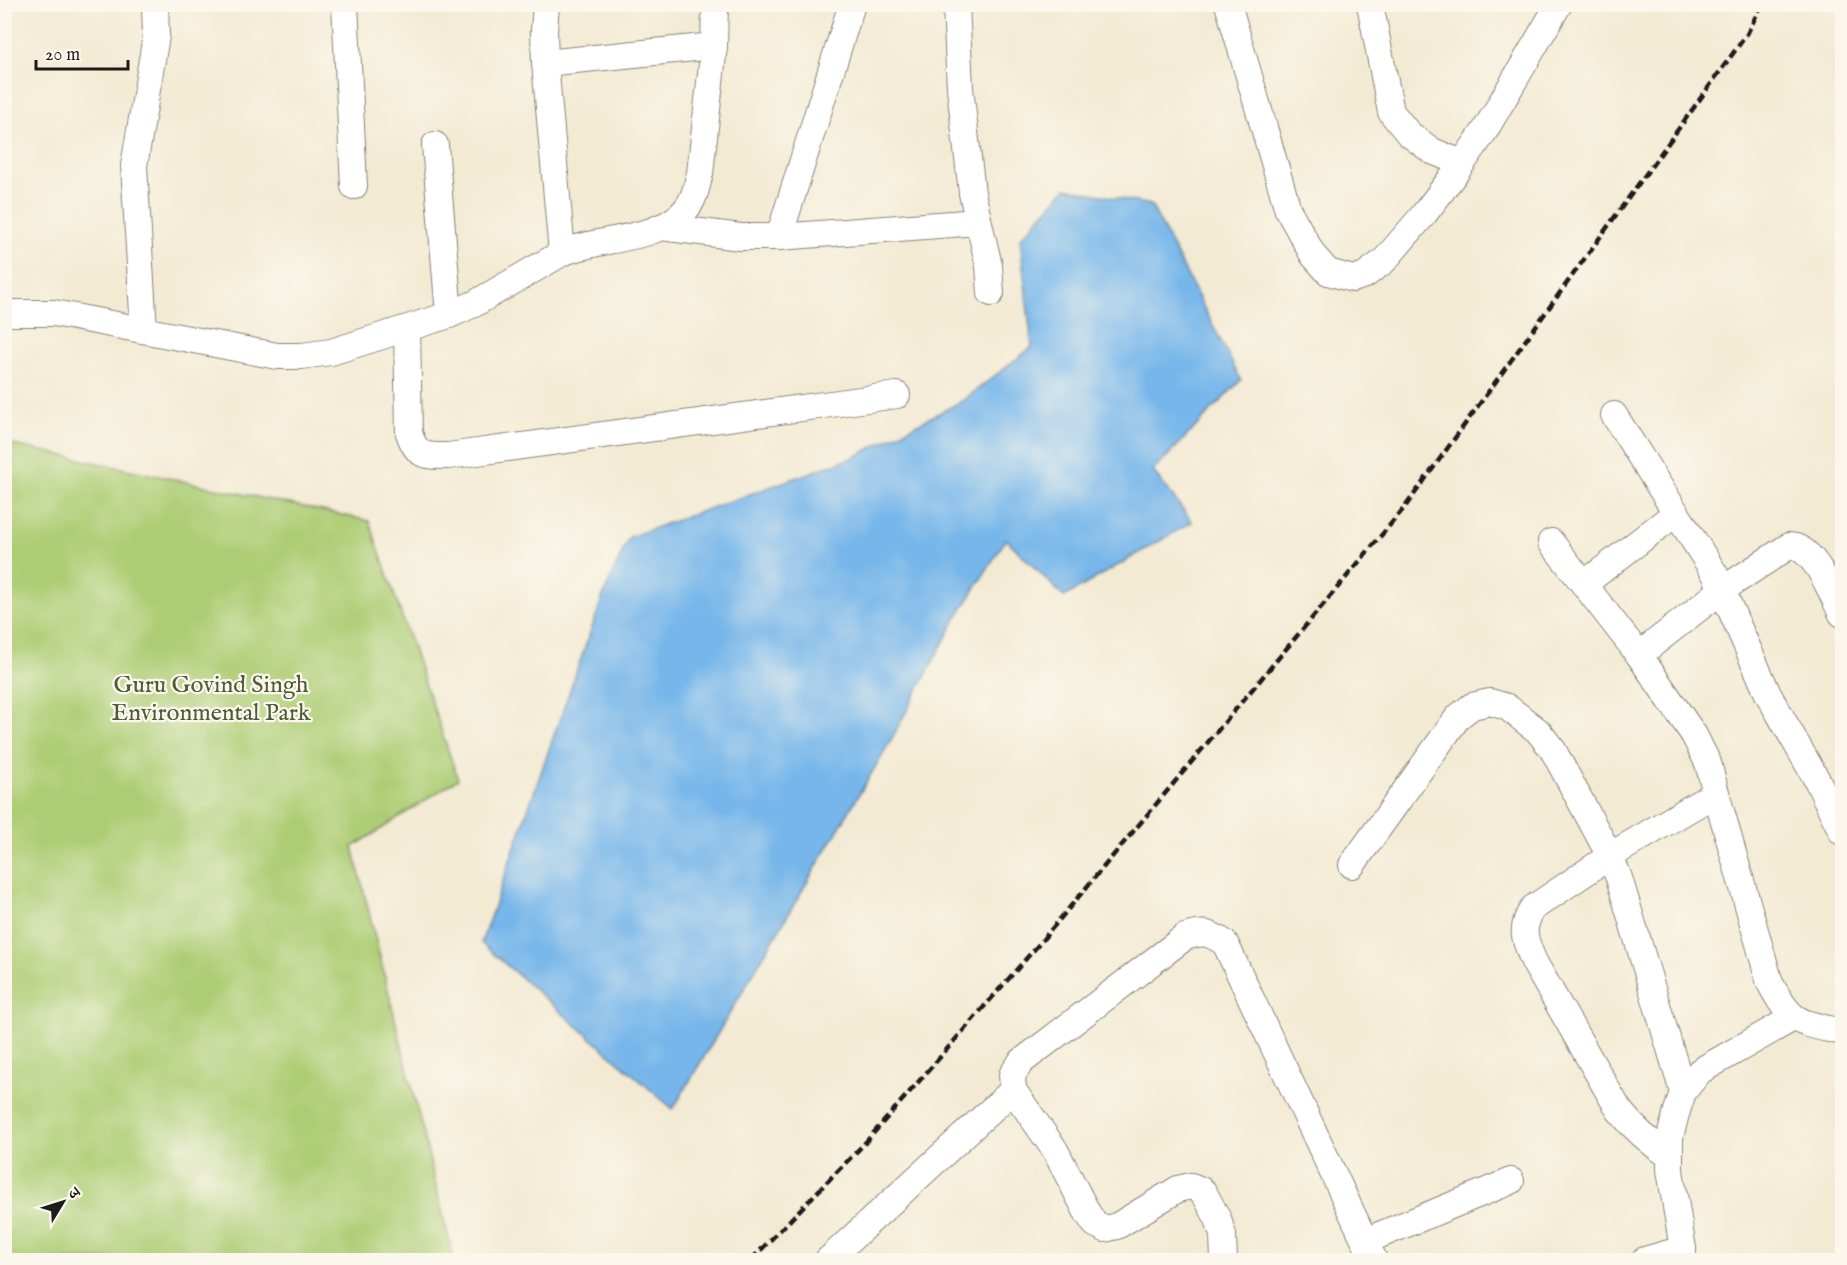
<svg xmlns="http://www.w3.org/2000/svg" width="1847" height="1265" viewBox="0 0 1847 1265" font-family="'IM FELL English','Noto Serif Devanagari',serif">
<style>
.green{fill:#adcd75;stroke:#647448;stroke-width:1.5}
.water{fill:#76b6ea;stroke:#496983;stroke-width:1.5}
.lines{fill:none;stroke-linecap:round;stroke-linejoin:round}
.street-casing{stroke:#888378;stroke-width:28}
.street{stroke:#fff;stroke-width:26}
.rail{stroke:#1c1c1c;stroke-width:4.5;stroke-dasharray:9 4.5;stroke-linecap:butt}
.labels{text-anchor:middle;stroke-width:4.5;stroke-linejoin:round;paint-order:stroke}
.park-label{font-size:24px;fill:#4f5a3b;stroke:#fbf7ec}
</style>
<rect width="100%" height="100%" fill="#fbf7ec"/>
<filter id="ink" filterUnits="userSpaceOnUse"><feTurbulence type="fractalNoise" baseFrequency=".0167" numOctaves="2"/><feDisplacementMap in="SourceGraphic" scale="12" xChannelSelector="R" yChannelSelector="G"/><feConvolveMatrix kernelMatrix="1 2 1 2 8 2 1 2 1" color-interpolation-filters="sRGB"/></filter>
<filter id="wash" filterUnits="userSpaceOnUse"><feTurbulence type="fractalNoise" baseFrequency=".008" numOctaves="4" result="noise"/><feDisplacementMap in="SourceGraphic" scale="24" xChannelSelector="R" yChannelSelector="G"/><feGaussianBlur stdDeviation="1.35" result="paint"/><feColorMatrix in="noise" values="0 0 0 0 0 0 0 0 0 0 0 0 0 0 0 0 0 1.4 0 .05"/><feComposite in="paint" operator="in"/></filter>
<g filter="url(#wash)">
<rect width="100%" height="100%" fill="#f3ead3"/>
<!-- green -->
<path class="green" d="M5,443L369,521L458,779L353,847L454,1260H5Z"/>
<!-- water -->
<path class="water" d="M1066,188L1151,205L1241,380L1153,471L1192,522L1064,597L1006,539L956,619L890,742L673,1109L481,943L603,596L629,537L854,457L962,401L1032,347L1020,239Z"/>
</g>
<g filter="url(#ink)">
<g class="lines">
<defs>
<g id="street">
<path d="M345,4L354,186"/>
<path d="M546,4L544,31L545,63L562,253"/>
<path d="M956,4L960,88L972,193L989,266L991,293"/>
<path d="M1228,4L1288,210L1313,255L1328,272L1353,279L1365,275L1384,261L1425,213L1456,172L1484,132L1559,4"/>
<path d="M1370,4L1391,112L1408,133L1432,151L1462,163"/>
<path d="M545,63L714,46"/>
<path d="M435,145L449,315"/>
<path d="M661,227L741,237H779L978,222"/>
<path d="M779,237L852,4"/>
<path d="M4,313H54L277,356H302L331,352L449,315L474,304L562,253C599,237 662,241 687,208C695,198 697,185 700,173L714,46L715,4"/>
<path d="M407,329L409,433C417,457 425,456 448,456L897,395"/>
<path d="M144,330L134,166L156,36L155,4"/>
<path d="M1614,415L1715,574L1768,694L1817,780L1842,832"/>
<path d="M1551,542L1639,655"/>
<path d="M1584,584L1676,513"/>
<path d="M1716,793L1770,983C1792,1025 1799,1022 1842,1032"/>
<path d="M1352,865L1458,717L1472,706L1490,702L1507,707L1538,731L1553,750L1610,856L1533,908C1519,930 1525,940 1534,962L1619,1110C1634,1129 1650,1143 1670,1156"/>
<path d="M1683,1092L1619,878L1610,856L1716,793L1708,763L1694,735L1639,655L1722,590L1789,546C1815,546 1831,593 1842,614"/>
<path d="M1365,1241L1374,1260"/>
<path d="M828,1260L1013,1090"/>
<path d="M1224,1260L1223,1235L1218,1219L1203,1191L1191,1186L1178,1189L1117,1226L1105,1229L1095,1224L1088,1214L1055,1150L1013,1090L1012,1075L1021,1062L1185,937C1204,931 1208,932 1225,943L1365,1241L1511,1181"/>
<path d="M1645,1260L1683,1249"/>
<path d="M1683,1260V1249L1670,1170V1137L1676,1114L1683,1092L1700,1071L1793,1018"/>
</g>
</defs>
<!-- street casing -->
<use href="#street" class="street-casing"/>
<!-- street -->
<use href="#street" class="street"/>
<!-- rail -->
<path class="rail" d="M751,1260L864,1144L1039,944L1405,507L1747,34L1762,4"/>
</g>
</g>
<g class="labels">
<!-- park labels -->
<g class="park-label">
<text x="211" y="692">Guru Govind Singh<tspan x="211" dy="28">Environmental Park</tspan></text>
</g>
</g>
<!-- margin -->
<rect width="1847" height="1265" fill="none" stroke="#fbf7ec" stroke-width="24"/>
<!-- north arrow -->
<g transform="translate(63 1202) rotate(52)" stroke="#fbf7ec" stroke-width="4.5" paint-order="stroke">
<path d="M0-4.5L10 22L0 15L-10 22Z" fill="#1c1c1c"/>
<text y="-9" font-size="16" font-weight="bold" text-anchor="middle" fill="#1c1c1c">उ</text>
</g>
<!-- scale -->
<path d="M36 60v9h92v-9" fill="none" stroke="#1c1c1c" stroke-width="3"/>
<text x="45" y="60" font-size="18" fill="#1c1c1c" stroke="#fbf7ec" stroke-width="4.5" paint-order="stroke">20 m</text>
</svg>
